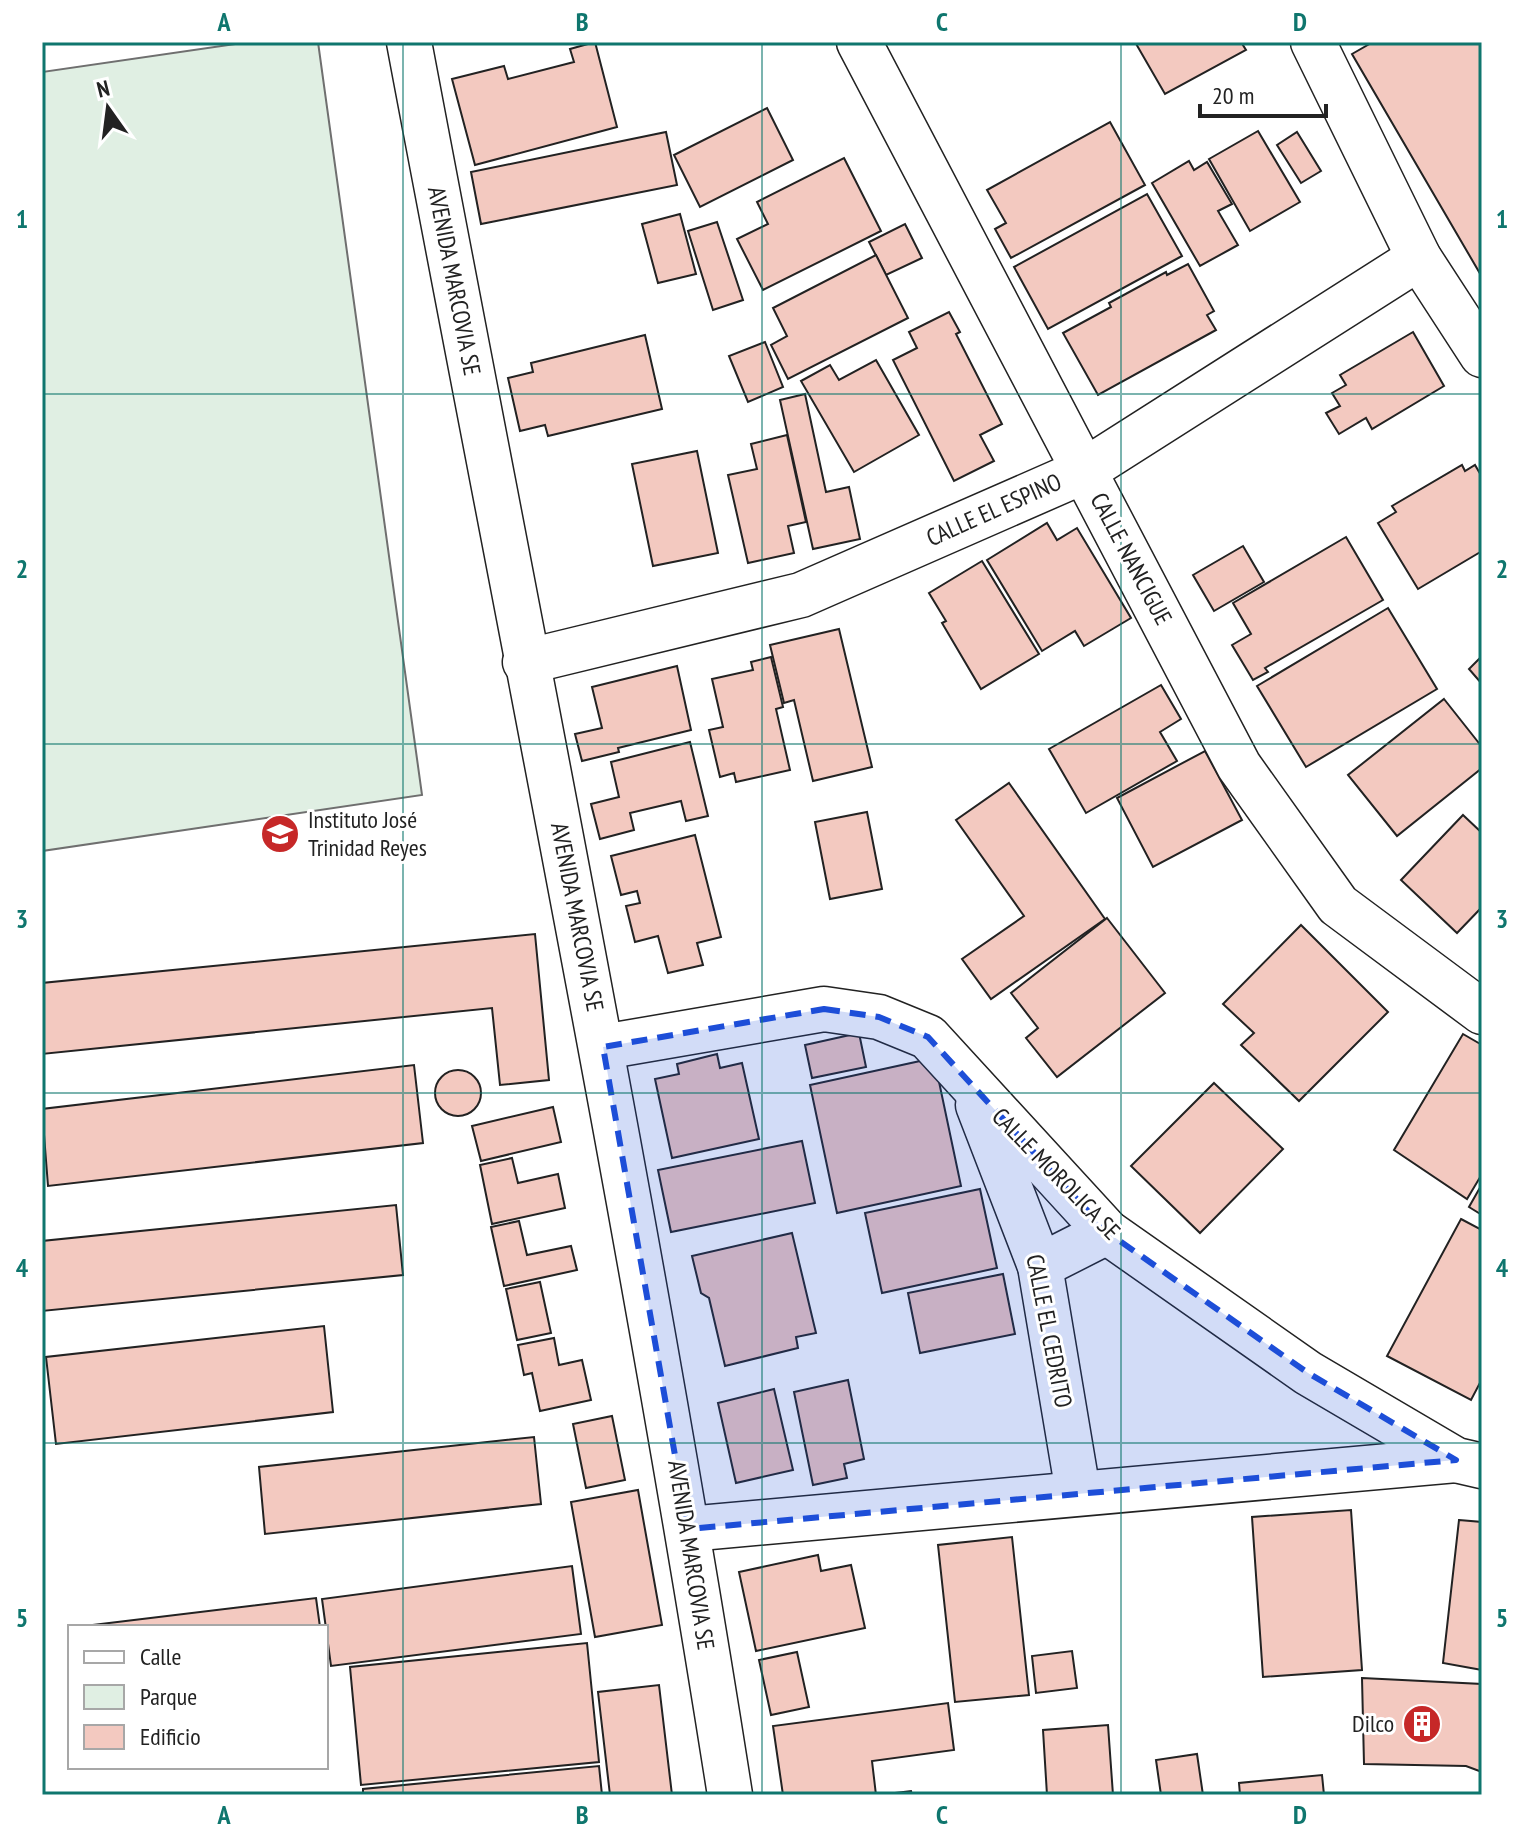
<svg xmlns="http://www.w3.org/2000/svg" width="1524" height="1837" viewBox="0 0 1524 1837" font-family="'PT Sans Narrow',sans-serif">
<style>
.green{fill:#e0efe3;stroke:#6f6f6f;stroke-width:2}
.building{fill:#f3c9c0;stroke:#222;stroke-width:2}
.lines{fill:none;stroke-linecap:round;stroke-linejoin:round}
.minor-casing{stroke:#222;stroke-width:47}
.minor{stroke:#fff;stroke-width:44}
.marked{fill:#1d4ed8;fill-opacity:0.2;stroke:#1d4ed8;stroke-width:6;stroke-dasharray:16 10;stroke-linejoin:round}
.grid{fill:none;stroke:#0f766e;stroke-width:2;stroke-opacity:0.55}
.labels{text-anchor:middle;stroke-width:6;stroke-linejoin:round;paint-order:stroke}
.street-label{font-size:24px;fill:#222;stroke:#fff}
.poi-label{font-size:24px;fill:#222;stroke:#fff;text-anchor:start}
.neatline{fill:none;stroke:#0f766e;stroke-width:3}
.grid-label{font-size:26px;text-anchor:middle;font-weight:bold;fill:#0f766e}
</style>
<rect width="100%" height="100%" fill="#fff"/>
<!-- green -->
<path class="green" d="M249,42H318L422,795L42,851V72Z"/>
<!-- building -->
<g class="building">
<path d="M595,42L617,127L475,165L452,79L504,66L508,79L574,62L570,49Z"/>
<path d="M1135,42H1241L1246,50L1165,94Z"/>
<path d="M1373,42H1482V277L1352,54Z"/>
<path d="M767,108L793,160L700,207L674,155Z"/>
<path d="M1110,122L1145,185L1011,258L995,229L1006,223L987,190Z"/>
<path d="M1258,131L1300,202L1250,231L1209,159Z"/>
<path d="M666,132L677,185L481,224L471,172Z"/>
<path d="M1297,132L1321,171L1301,183L1277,145Z"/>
<path d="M844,158L881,231L763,290L737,239L768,224L757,202Z"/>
<path d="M1189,161L1194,170L1207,162L1232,204L1218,211L1238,245L1200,266L1152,183Z"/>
<path d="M1147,194L1182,256L1048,329L1014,267Z"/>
<path d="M680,214L696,274L658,283L642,224Z"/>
<path d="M717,222L743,300L713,310L688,231Z"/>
<path d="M905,224L922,258L886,275L869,242Z"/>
<path d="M876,255L908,318L788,379L771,345L787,336L773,308Z"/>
<path d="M1188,264L1214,311L1207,315L1216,330L1098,395L1063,333L1111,307L1109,303L1166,272L1167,275Z"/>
<path d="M949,312L960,332L956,334L1002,424L980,435L994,461L954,481L893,360L917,348L909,332Z"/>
<path d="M1413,332L1444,386L1372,429L1366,418L1339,434L1326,413L1340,406L1332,393L1346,385L1340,375Z"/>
<path d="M645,335L662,409L548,436L545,425L520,431L508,378L533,372L531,363Z"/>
<path d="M765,342L783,387L748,402L729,356Z"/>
<path d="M876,360L919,435L854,472L801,381L830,365L839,380Z"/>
<path d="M805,394L826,492L849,487L860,539L813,549L780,400Z"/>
<path d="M787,435L806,522L788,526L794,553L748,563L728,475L757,469L751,444Z"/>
<path d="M697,451L718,553L653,566L632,464Z"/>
<path d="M1462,465L1465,471L1475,465L1482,477V551L1418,589L1378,523L1396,512L1392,506Z"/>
<path d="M1047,523L1057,540L1077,528L1131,618L1084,646L1075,631L1042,651L987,560Z"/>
<path d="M1346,537L1383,600L1265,668L1268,672L1253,680L1232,645L1251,634L1233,603Z"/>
<path d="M1243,546L1264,582L1214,611L1193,575Z"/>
<path d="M982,561L1039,654L981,689L942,623L946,621L929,593Z"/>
<path d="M1388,608L1437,689L1306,767L1257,686Z"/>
<path d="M839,629L872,767L813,781L794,700L784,703L770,645Z"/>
<path d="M1482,656V684L1469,669Z"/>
<path d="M771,657L783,707L776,709L790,770L736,782L734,773L720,777L709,730L723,727L712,679L753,670L751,662Z"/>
<path d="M677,666L691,730L618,748L619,752L582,761L575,734L602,728L592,687Z"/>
<path d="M1161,685L1181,719L1160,732L1177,761L1086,813L1049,749Z"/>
<path d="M1444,699L1482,747V768L1397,836L1348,775Z"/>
<path d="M690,742L708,816L686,821L681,801L630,813L634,830L600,839L591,804L619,797L611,762Z"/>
<path d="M1205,751L1242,820L1153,867L1117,798Z"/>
<path d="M1009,783L1105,919L991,999L962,959L1024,916L956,820Z"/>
<path d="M867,812L882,889L830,899L815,822Z"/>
<path d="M1463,815L1482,833V907L1457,933L1401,880Z"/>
<path d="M695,835L721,937L697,943L703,965L668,973L658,936L635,942L626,906L640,903L637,891L621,895L611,856Z"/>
<path d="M1107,918L1165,993L1057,1077L1026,1038L1038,1028L1011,993Z"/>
<path d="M1301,925L1388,1012L1299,1101L1241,1045L1254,1033L1223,1004Z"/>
<path d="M535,934L549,1080L500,1085L492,1008L42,1054V983Z"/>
<path d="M859,1033L866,1067L812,1078L805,1045Z"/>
<path d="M1463,1034L1482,1045V1174L1467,1199L1394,1150Z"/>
<path d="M717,1054L720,1068L742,1063L759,1139L672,1158L655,1079L679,1074L677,1064Z"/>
<path d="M934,1058L961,1186L837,1213L810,1085Z"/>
<path d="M414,1065L423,1143L48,1186L42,1109Z"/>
<circle cx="458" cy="1093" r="23"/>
<path d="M1214,1083L1283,1149L1200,1233L1131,1166Z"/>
<path d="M553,1107L561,1142L481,1161L472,1126Z"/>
<path d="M802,1141L815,1203L671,1232L658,1170Z"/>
<path d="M512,1158L518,1183L558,1174L565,1208L492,1224L480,1165Z"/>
<path d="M1482,1184V1215L1469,1207Z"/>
<path d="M980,1189L997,1268L882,1293L865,1213Z"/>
<path d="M396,1205L403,1275L42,1311V1241Z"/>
<path d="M1461,1219L1482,1230V1379L1471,1400L1387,1356Z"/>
<path d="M519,1221L527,1255L571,1246L577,1270L504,1286L491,1227Z"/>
<path d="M792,1233L816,1333L796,1337L798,1348L725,1366L709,1298L701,1293L692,1256Z"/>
<path d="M1003,1274L1015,1334L920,1353L908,1293Z"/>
<path d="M540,1282L551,1333L517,1340L506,1289Z"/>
<path d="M324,1326L333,1412L56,1444L46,1357Z"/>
<path d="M554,1338L559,1365L582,1360L591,1400L540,1411L532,1373L524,1375L518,1345Z"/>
<path d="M848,1380L864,1459L844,1464L847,1478L813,1485L794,1392Z"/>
<path d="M774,1389L793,1470L736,1483L718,1403Z"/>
<path d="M612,1416L625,1480L586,1488L573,1424Z"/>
<path d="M534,1437L541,1504L265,1534L259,1467Z"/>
<path d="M638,1490L662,1625L595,1637L571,1502Z"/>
<path d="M1351,1510L1362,1670L1263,1677L1252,1517Z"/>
<path d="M1459,1520L1482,1522V1670L1443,1663Z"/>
<path d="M1012,1537L1029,1695L955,1702L938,1545Z"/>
<path d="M818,1555L821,1571L851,1565L865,1628L756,1651L739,1572Z"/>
<path d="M572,1566L581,1634L331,1666L322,1599Z"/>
<path d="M316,1598L320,1627H76Z"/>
<path d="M587,1643L599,1762L361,1785L350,1667Z"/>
<path d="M1072,1651L1077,1688L1036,1693L1032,1656Z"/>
<path d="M797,1652L809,1707L771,1715L759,1660Z"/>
<path d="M1362,1678L1482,1684V1772L1466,1766L1364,1764Z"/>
<path d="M659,1685L672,1795H610L598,1692Z"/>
<path d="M948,1703L954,1750L872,1761L876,1795H783L773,1726Z"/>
<path d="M1108,1725L1113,1795H1047L1043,1730Z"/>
<path d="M1197,1754L1203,1795H1161L1156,1760Z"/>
<path d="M599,1766L602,1795H363V1789Z"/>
<path d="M1322,1775L1324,1795H1240L1239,1783Z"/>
<path d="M911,1791L912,1795H878Z"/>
</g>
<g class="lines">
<defs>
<g id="minor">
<path d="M409,42C519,626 638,1208 730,1795"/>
<path d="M859,42L1239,766L1338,905L1482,1012"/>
<path d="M1313,42L1419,258L1482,355"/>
<path d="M525,662L801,595L1084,471L1419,258"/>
<path d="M603,1047L824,1009L879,1017L928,1037L1107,1232L1308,1373L1456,1460L1482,1466"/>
<path d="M978,1105L1040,1266L1078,1492"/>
<path d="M1040,1266L1107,1232"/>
<path d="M688,1529L1456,1460"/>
</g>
</defs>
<!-- minor casing -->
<use href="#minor" class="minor-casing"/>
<!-- minor -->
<use href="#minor" class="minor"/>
</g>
<!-- marked area -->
<path class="marked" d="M824,1009L879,1017L928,1037L1107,1232L1308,1373L1456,1460L688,1529L603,1047Z"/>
<!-- grid -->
<path class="grid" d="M403,42V1795M762,42V1795M1121,42V1795M42,394H1482M42,744H1482M42,1093H1482M42,1443H1482"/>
<!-- icons -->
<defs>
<symbol id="university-disc" viewBox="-11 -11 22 22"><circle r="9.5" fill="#c62828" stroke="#fff"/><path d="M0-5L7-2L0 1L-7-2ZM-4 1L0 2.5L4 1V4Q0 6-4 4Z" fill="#fff"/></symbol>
<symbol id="building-disc" viewBox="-11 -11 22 22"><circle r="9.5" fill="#c62828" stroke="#fff"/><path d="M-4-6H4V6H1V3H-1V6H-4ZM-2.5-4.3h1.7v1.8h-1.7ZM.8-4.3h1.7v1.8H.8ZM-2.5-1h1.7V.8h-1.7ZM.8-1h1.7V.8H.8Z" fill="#fff"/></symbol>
</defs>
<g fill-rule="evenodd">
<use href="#university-disc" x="258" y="812" width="44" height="44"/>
<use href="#building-disc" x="1400" y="1702" width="44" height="44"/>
</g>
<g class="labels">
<!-- street labels -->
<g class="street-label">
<text transform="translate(454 281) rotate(79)" y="8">AVENIDA MARCOVIA SE</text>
<text transform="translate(994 510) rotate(-24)" y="8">CALLE EL ESPINO</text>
<text transform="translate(1131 559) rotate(62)" y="8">CALLE NANCIGUE</text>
<text transform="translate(577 917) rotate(79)" y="8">AVENIDA MARCOVIA SE</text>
<text transform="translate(1056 1174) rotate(46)" y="8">CALLE MOROLICA SE</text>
<text transform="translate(1049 1331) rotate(79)" y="8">CALLE EL CEDRITO</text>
<text transform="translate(691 1555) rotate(81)" y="8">AVENIDA MARCOVIA SE</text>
</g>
<!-- poi labels -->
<g class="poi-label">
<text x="308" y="828">Instituto José<tspan x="308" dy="28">Trinidad Reyes</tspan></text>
<text x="1394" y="1732" text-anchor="end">Dilco</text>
</g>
</g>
<!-- border -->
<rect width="1524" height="1837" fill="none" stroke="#ffffff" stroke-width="88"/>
<!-- legend -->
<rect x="68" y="1625" width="260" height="144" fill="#ffffff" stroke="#a7a7a7" stroke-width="2"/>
<rect x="84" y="1651" width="40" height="12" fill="#ffffff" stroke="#a7a7a7" stroke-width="2"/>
<text x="140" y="1665" font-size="24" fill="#222222">Calle</text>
<rect x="84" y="1685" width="40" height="24" fill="#e0efe3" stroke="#a7a7a7" stroke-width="2"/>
<text x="140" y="1705" font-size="24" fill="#222222">Parque</text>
<rect x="84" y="1725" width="40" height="24" fill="#f3c9c0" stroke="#a7a7a7" stroke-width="2"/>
<text x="140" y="1745" font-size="24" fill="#222222">Edificio</text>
<!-- north arrow -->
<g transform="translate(108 108) rotate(346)" stroke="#ffffff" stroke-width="6" paint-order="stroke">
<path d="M0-6L14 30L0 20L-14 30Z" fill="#222222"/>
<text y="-12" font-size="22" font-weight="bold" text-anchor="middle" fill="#222222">N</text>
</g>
<!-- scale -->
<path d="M1200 104v12h126v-12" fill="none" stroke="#222222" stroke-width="4"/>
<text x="1212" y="104" font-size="24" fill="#222222" stroke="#ffffff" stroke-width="6" paint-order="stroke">20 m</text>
<rect x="44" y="44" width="1436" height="1749" class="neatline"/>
<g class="grid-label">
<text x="224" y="31">A</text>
<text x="582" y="31">B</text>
<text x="942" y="31">C</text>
<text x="1300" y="31">D</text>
<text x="22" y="228">1</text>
<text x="1502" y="228">1</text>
<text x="22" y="578">2</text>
<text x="1502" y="578">2</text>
<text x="22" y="928">3</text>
<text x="1502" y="928">3</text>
<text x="22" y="1277">4</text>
<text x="1502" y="1277">4</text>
<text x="22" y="1627">5</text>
<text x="1502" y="1627">5</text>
<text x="224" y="1824">A</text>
<text x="582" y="1824">B</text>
<text x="942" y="1824">C</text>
<text x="1300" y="1824">D</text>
</g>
</svg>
